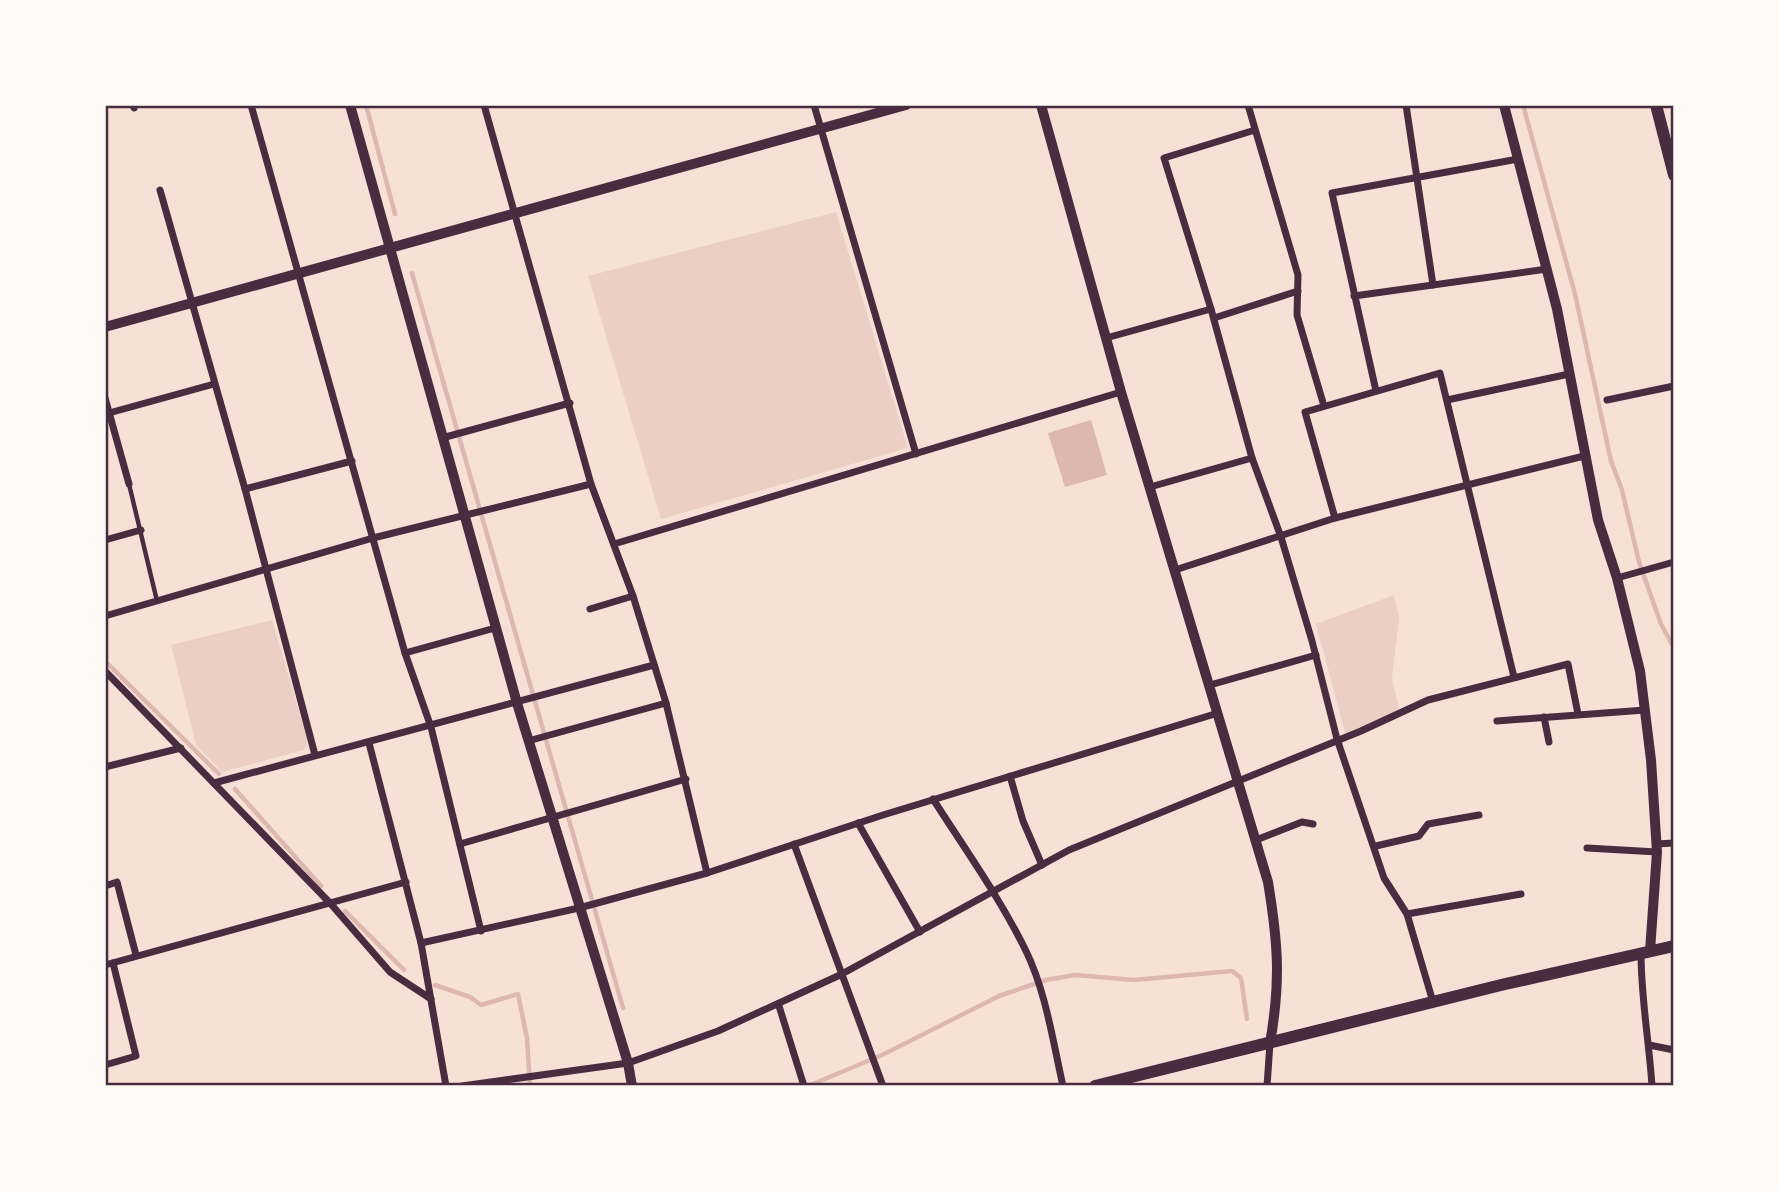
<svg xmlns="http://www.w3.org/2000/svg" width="1779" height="1191" viewBox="0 0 1779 1191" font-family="Karla,sans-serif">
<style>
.green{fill:#ebcfc5}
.water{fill:#dcb8b0}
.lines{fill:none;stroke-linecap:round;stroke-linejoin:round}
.stream{stroke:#dcb8b0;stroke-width:4.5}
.service{stroke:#4a2c40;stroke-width:4.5}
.minor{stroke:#4a2c40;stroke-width:7}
.tertiary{stroke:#4a2c40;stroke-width:10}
.secondary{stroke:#4a2c40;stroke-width:12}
.neatline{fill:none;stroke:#4a2c40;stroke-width:2.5}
</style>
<rect width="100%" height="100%" fill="#f7e1d7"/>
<!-- green -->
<g class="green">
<path d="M836,212L908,448L661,519L588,276Z"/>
<path d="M1394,595L1399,618L1392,678L1400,713L1346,736L1316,624Z"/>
<path d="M272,620L308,741L304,750L222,772L196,745L171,645Z"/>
</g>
<!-- water -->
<path class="water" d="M1091,420L1107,475L1065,487L1048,433Z"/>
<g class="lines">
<!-- stream -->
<g class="stream">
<path d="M366,105L395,214"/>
<path d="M1523,105L1575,294L1611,461L1622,490L1639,562L1661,624L1674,648"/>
<path d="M412,273L623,1008"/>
<path d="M105,661L219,774"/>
<path d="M235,789L321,886"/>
<path d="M345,911L404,970"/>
<path d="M435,985L470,997L481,1005L518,994L527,1038L530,1086"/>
<path d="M808,1086L882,1055L999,996L1046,980L1075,975L1134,980L1232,971L1241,978L1247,1019"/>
</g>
<!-- service -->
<path class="service" d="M129,484L157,601"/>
<!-- minor -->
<g class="minor">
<path d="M133,105L134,108"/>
<path d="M251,105L405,653L431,727L481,931"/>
<path d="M484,105L591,484L633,596L666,703L707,873"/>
<path d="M814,105L916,454"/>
<path d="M1248,105L1298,275L1297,315L1324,406"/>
<path d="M1406,105L1433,285"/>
<path d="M1255,130L1164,158L1211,309L1252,458L1281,537L1312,641L1337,739L1384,878L1407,914L1433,1002"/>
<path d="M160,190L245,489L315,755"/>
<path d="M1354,296L1547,269"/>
<path d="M1214,318L1298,291"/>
<path d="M1106,338L1211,309"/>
<path d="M1376,391L1332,193L1518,159"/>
<path d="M105,398L129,484"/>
<path d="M1447,400L1569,374"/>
<path d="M1607,400L1674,386"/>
<path d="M109,413L214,384"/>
<path d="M442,438L570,403"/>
<path d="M1150,487L1252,458"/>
<path d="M245,489L352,461"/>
<path d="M1335,518L1305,412L1440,373L1514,677"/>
<path d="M105,540L141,530"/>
<path d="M614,544L1121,392"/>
<path d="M1175,570L1335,518L1584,456"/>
<path d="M1617,578L1674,562"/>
<path d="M590,609L633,596"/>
<path d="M105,616L373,538L591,484"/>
<path d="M405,653L495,628"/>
<path d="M105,671L330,903L390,972L431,999"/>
<path d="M1210,685L1316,655"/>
<path d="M1544,717L1549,742"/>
<path d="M1497,721L1645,710"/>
<path d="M528,741L666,703"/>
<path d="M369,743L421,943L446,1086"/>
<path d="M105,767L181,748"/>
<path d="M1010,776L1023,821L1042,865"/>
<path d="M214,783L654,665"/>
<path d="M933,799C965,849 1000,898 1026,951C1046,992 1053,1042 1063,1086"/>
<path d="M858,823L920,932"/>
<path d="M1256,840L1302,822L1313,824"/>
<path d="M460,844L686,779"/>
<path d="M794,844L883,1086"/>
<path d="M1656,844L1674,843"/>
<path d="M1376,846L1419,836L1428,824L1479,815"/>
<path d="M1587,848L1657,852"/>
<path d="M105,886L117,882L136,955"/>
<path d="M1407,914L1521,894"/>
<path d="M421,943L579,908L707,873L883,815L1218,713"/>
<path d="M1641,953C1641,998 1649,1041 1652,1086"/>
<path d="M105,965L406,882"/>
<path d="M779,1006L804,1086"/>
<path d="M1649,1045L1674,1050"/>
<path d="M105,1065L136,1056L113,963"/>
<path d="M462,1086L628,1063L718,1031L840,975L1069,850L1361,731L1428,700L1568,664L1578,714"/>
<path d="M1267,1086L1270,1043"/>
</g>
<!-- tertiary -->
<g class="tertiary">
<path d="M350,105L517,703L628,1063L632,1086"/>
<path d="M1041,105L1121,392L1268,882C1278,943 1281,981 1270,1043"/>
<path d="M1504,105L1557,309L1598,520L1617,578L1640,671L1651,760L1657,852L1650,951"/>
<path d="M105,327L906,105"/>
</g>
<!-- secondary -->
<g class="secondary">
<path d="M1656,105L1674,175"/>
<path d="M1095,1086L1501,985L1674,946"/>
</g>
</g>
<!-- border -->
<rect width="1779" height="1191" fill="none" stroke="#fffaf5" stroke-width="214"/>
<rect x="107" y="107" width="1565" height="977" class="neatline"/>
</svg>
